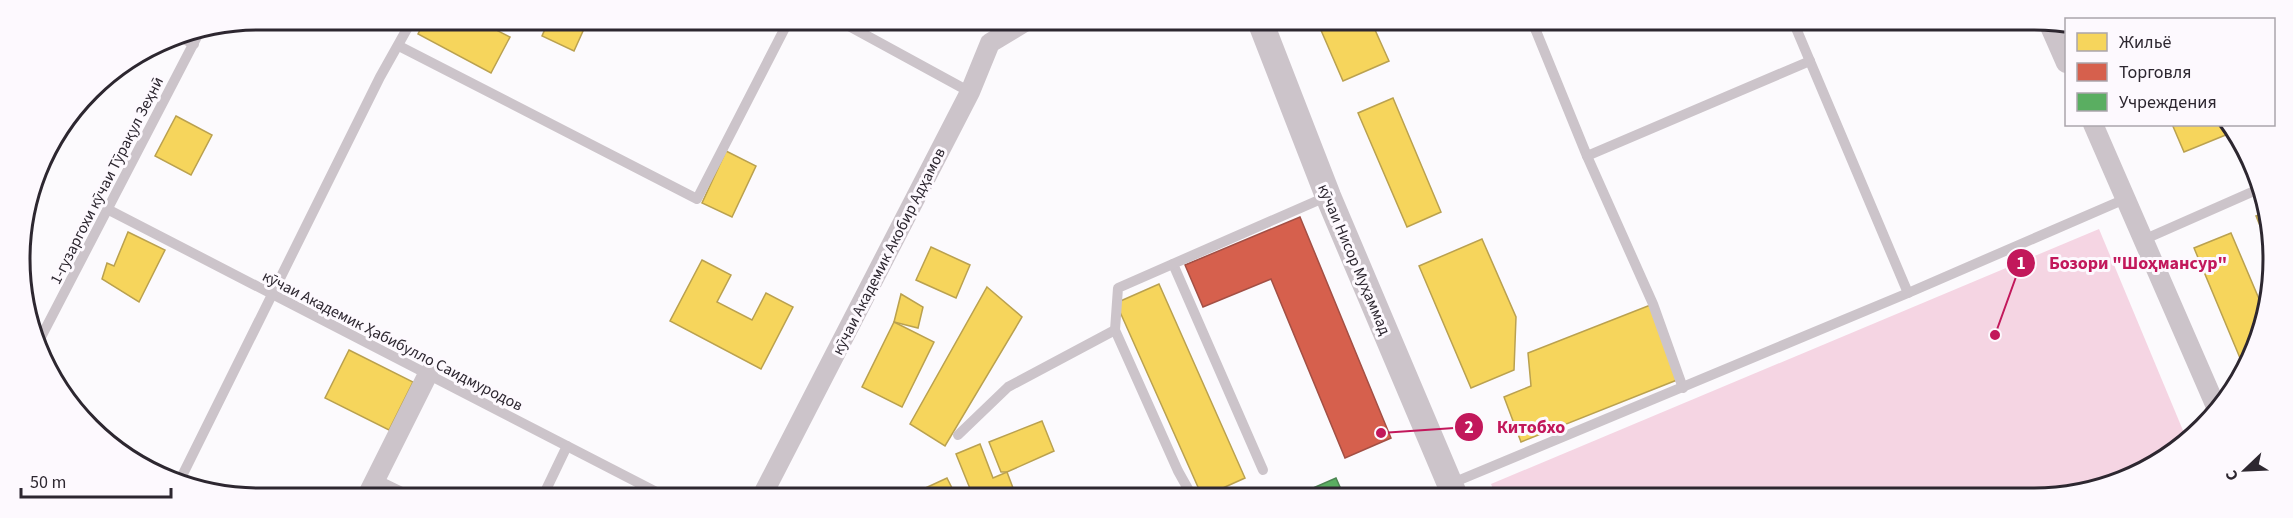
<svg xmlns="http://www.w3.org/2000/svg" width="2293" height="518" viewBox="0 0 2293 518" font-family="'Source Sans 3',sans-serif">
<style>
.green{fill:#f5d5e3}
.homes{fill:#f6d55c;stroke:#baa14f;stroke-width:1.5}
.shops{fill:#d6604d;stroke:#a34f44;stroke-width:1.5}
.public{fill:#5aae61;stroke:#4c8652;stroke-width:1.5}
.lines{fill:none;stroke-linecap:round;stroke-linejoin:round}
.service{stroke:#ccc4ca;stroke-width:10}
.minor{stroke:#ccc4ca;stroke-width:20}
.tertiary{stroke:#ccc4ca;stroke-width:26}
.labels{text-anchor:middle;stroke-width:6;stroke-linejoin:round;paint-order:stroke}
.street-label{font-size:16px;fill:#2d2730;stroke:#fdf9fe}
.rim{fill:none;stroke:#2d2730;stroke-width:3}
.leader{fill:none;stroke:#c2185b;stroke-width:2}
.callout-dot{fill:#c2185b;stroke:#fdf9fe;stroke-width:2}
.mark-label{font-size:18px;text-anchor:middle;font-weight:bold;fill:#fff}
.callout-label{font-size:18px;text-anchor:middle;font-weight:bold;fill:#c2185b;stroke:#fdf9fe;stroke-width:6;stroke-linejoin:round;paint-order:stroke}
</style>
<rect width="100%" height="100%" fill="#fcfafd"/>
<!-- green -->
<path class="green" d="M2099,229L2187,440L2140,474L2065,496H1496L1491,484Z"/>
<!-- homes -->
<g class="homes">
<path d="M425,20H502L498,31L510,37L491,73L418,34Z"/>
<path d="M549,20H588L574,51L542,36Z"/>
<path d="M1317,21H1371L1389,61L1343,81Z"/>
<path d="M1393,98L1441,212L1407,227L1358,113Z"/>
<path d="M176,116L212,135L191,175L155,156Z"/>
<path d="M2172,124H2230L2233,132L2184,152Z"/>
<path d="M726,151L756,166L732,217L702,203Z"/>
<path d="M2266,212L2269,248L2256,216Z"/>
<path d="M128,232L165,250L139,302L102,279L107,263L114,266Z"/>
<path d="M2231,233L2265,313L2245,370L2194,248Z"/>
<path d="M1482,239L1516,317L1514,370L1471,388L1419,266Z"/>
<path d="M931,247L970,265L956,298L916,280Z"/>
<path d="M702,260L731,275L717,302L752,320L766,293L793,307L761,369L670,321Z"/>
<path d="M1159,284L1245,478L1205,496H1202L1116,303Z"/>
<path d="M987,287L1022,317L945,446L910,424Z"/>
<path d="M901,294L923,307L918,328L894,322Z"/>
<path d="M1653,304L1682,378L1521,442L1504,397L1531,386L1528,353Z"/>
<path d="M894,322L934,342L902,407L862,387Z"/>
<path d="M349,350L413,382L389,430L325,398Z"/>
<path d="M1042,421L1054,451L1007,472H1001L989,442Z"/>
<path d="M980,444L993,478L1007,472L1016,496H973L956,454Z"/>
<path d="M947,478L956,496H921L919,491Z"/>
</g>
<!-- shops -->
<path class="shops" d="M1300,217L1391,438L1345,458L1271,279L1203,307L1185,265Z"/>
<!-- public -->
<path class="public" d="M1336,478L1344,496H1298L1297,495Z"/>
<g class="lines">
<!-- service -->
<g class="service">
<path d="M838,20L970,92"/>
<path d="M1532,21L1587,156L1653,304L1683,388"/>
<path d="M1793,21L1908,293"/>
<path d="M1535,29L1553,21"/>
<path d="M177,36L194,44"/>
<path d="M399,46L697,199L789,20"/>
<path d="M1587,156L1810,61"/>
<path d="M109,210L664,496"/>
<path d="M2143,240L2261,188"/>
<path d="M1173,264L1263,470"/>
<path d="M38,343L200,31"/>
<path d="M958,435L1008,387L1115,330"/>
<path d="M375,479L410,496"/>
<path d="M180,480L380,77L412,20"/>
<path d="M1450,484L1908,293L2125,199"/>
<path d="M543,496L567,446"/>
<path d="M1192,496L1178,471L1115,330L1118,288L1328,196"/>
</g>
<!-- minor -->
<g class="minor">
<path d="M2048,22L2066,63"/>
<path d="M2093,124L2217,409"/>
<path d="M367,496L428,374"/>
<path d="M762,496L970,92L990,43L1028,20"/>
</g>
<!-- tertiary -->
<path class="tertiary" d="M1260,21L1328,196L1455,496"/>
</g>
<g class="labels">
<!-- street labels -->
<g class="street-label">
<text transform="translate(106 180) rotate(-63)" y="6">1-гузаргохи кӯчаи Тӯрақул Зеҳнӣ</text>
<text transform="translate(888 251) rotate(-63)" y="6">кӯчаи Академик Акобир Адҳамов</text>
<text transform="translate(1355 259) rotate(67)" y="6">кӯчаи Нисор Муҳаммад</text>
<text transform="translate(393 340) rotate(27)" y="6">кӯчаи Академик Ҳабибулло Саидмуродов</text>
</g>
</g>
<!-- crop -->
<path d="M0 0H2293V518H0ZM259 30H2034A229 229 0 0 1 2263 259V259A229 229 0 0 1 2034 488H259A229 229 0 0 1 30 259V259A229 229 0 0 1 259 30Z" fill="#fdf9fe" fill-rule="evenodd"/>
<path class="rim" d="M259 30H2034A229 229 0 0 1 2263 259V259A229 229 0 0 1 2034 488H259A229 229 0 0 1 30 259V259A229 229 0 0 1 259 30Z"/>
<!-- callouts -->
<path class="leader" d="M1995 335L2021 263M1381 433L1469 427"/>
<g class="callout-dot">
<circle cx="1995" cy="335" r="6"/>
<circle cx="1381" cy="433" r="6"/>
<circle cx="2021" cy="263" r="15"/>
<circle cx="1469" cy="427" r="15"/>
</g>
<g class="mark-label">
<text x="2021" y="269">1</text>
<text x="1469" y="433">2</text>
</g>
<g class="callout-label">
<text x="2138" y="269">Бозори "Шоҳмансур"</text>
<text x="1531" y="433">Китобхо</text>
</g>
<!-- legend -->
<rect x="2065" y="18" width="210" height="108" fill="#fdf9fe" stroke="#aaa5ac" stroke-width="1.5"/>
<rect x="2077" y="33" width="30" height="18" fill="#f6d55c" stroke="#aaa5ac" stroke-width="1.5"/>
<text x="2119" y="48" font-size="18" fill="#2d2730">Жильё</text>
<rect x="2077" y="63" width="30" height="18" fill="#d6604d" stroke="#aaa5ac" stroke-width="1.5"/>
<text x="2119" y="78" font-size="18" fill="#2d2730">Торговля</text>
<rect x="2077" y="93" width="30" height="18" fill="#5aae61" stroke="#aaa5ac" stroke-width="1.5"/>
<text x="2119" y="108" font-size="18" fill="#2d2730">Учреждения</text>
<!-- north arrow -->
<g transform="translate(2245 470) rotate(247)" stroke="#fdf9fe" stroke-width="4.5" paint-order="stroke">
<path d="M0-4.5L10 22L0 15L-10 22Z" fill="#2d2730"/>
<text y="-9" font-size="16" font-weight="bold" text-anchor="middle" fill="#2d2730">С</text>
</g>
<!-- scale -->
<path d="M21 488v9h150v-9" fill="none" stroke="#2d2730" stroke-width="3"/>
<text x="30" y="488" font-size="18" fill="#2d2730" stroke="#fdf9fe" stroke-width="4.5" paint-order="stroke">50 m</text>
</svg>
